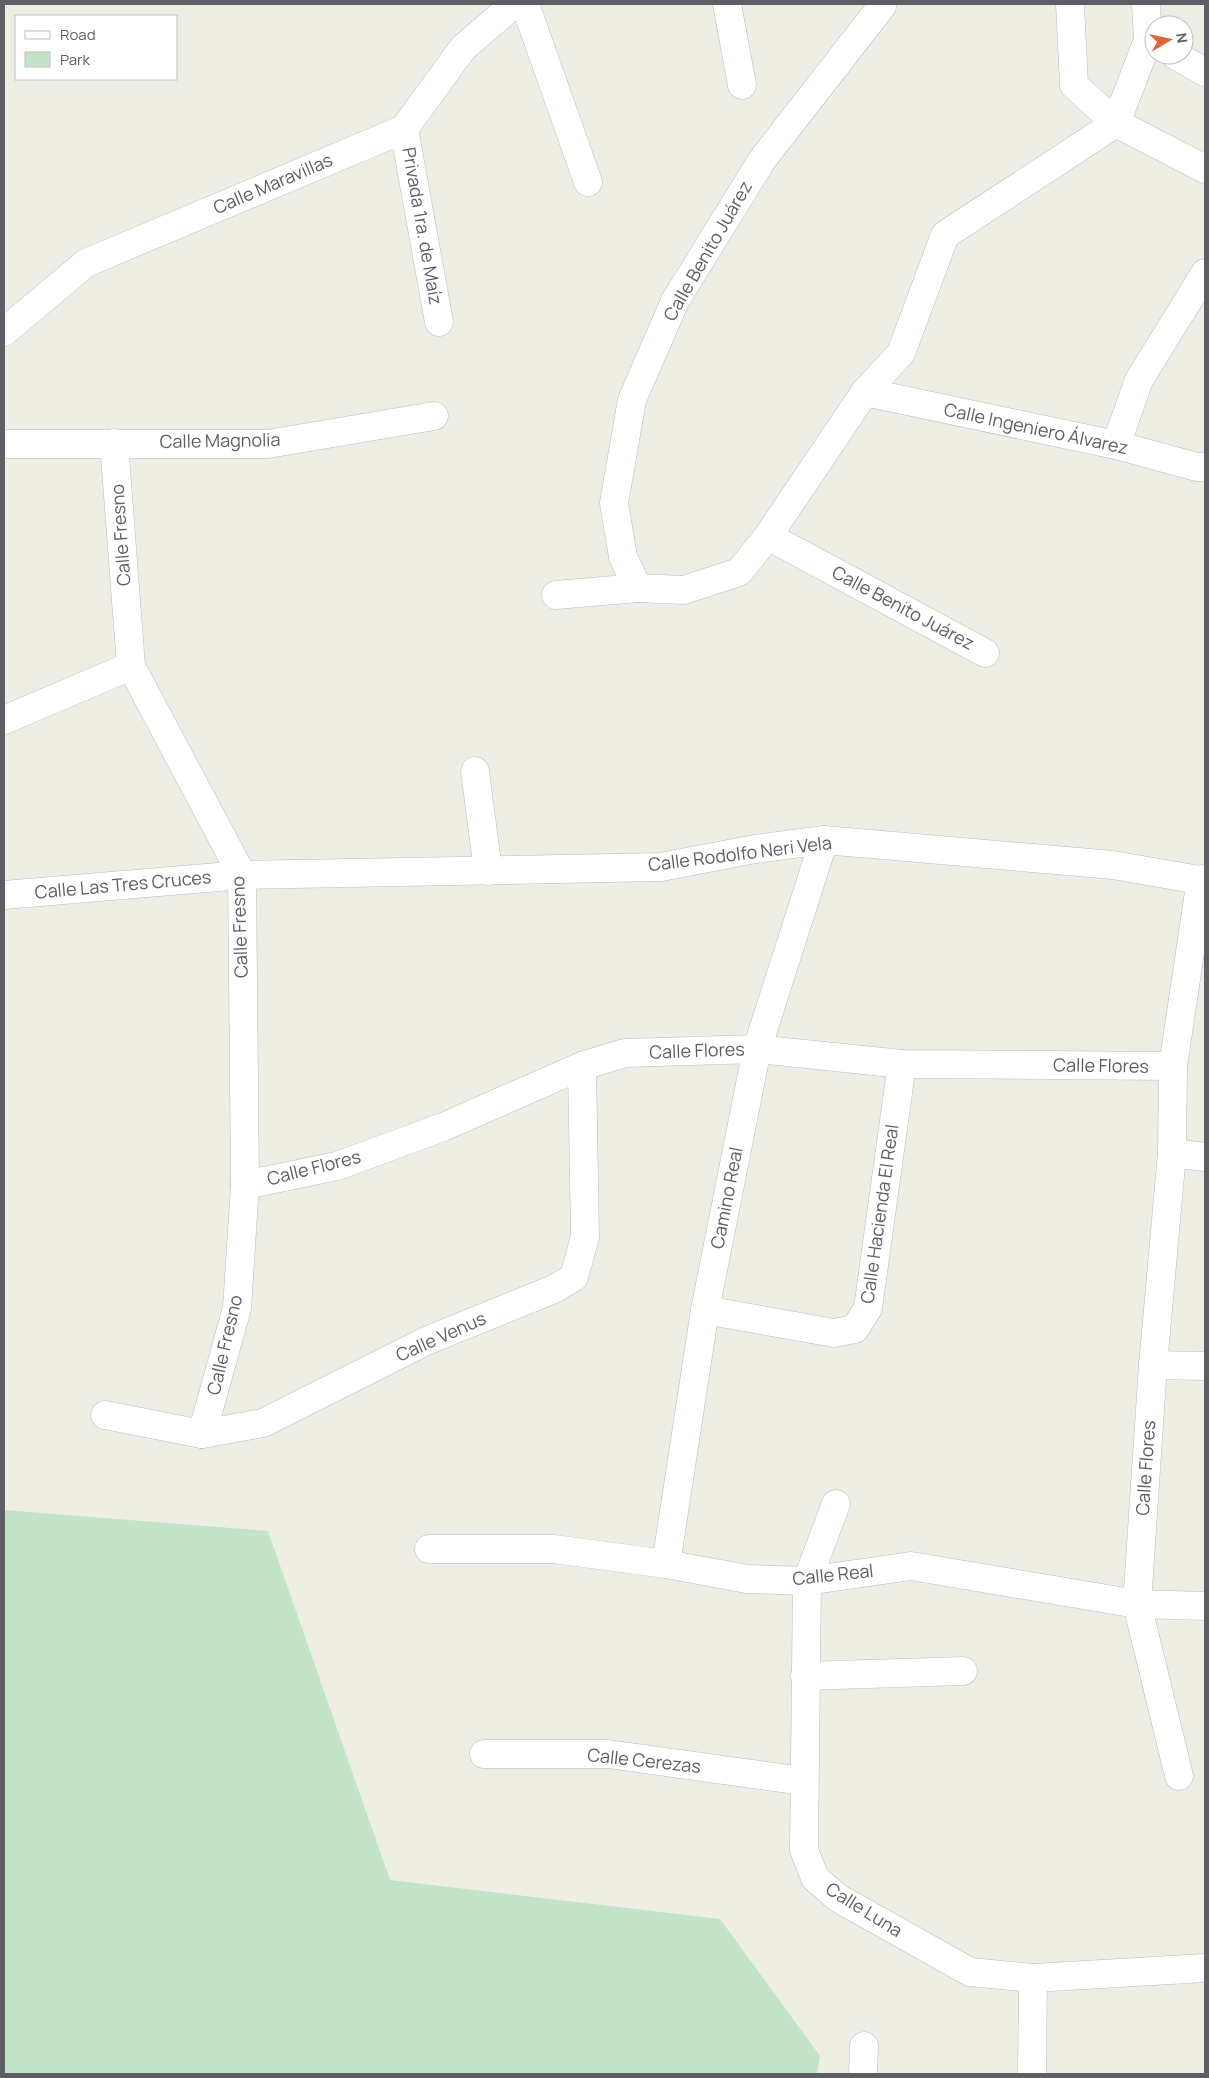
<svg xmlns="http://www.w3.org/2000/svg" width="1209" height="2078" viewBox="0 0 1209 2078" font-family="Manrope,sans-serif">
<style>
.green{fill:#c3e4c8}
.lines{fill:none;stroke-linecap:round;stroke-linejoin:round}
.street-casing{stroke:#babbc0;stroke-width:29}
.street{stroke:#fff;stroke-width:28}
.labels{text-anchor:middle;stroke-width:4;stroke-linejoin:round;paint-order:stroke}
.street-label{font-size:18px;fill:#5d5f64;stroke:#fff}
</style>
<rect width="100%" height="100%" fill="#eeeee5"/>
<!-- green -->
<path class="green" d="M4,1510L268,1531L390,1880L720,1919L820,2056L817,2074H4Z"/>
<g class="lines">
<defs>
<g id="street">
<path d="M525,4L588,182"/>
<path d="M727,4L742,85"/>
<path d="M881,4L882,6L762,160L675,301L632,400L614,503L623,557L638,588L684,590L739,572L768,536L865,392L901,353L945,235L1116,123"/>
<path d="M1070,4L1074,85L1116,123L1205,169"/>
<path d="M1175,55L1205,72"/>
<path d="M1116,123L1148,40L1146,4"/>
<path d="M404,129L439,322"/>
<path d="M4,332L86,263L404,129L463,48L514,4"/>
<path d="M865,392L1116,445L1197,467H1205"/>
<path d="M114,443L131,666L242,875L245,1185L237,1308L202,1434"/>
<path d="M4,444H268L434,416"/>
<path d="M1116,445L1139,380L1205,273"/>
<path d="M768,536L985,653"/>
<path d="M556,595L638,588"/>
<path d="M4,720L131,666"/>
<path d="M475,771L488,871"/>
<path d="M4,895L242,875L661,867L755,849L824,840L1113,865L1205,881"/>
<path d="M1172,1153L1205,1157"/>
<path d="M245,1185L337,1166L443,1127L582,1066L625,1053L757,1049L902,1064L1173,1066"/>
<path d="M705,1310L834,1333L855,1329L868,1308L902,1064"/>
<path d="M1153,1365L1205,1366"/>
<path d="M105,1415L202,1434L263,1423L426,1341L554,1289L574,1277L585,1237L582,1066"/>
<path d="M836,1504L807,1581L804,1850L815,1878L838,1898L970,1972L1033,1978L1205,1968"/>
<path d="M429,1549H554L666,1564L747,1579L807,1581L911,1566L1137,1604L1205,1606"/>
<path d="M666,1564L705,1310L757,1049L824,840"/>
<path d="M805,1676L963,1671"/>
<path d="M484,1754H608L803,1781"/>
<path d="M1179,1776L1137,1604L1153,1365L1172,1153L1173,1066L1201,879"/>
<path d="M863,2074L864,2046"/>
<path d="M1032,2074L1033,1978"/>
</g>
</defs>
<!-- street casing -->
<use href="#street" class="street-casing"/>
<!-- street -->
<use href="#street" class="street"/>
</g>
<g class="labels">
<!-- street labels -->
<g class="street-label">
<text transform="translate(273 184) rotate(-23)" y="6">Calle Maravillas</text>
<text transform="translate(422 226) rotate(80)" y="6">Privada 1ra. de Maíz</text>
<text transform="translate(708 251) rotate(-60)" y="6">Calle Benito Juárez</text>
<text transform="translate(1036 429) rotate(12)" y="6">Calle Ingeniero Álvarez</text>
<text transform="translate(220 441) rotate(-1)" y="6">Calle Magnolia</text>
<text transform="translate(121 535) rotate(-94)" y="6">Calle Fresno</text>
<text transform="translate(903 608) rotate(28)" y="6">Calle Benito Juárez</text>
<text transform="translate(740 854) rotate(-7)" y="6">Calle Rodolfo Neri Vela</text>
<text transform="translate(123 885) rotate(-5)" y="6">Calle Las Tres Cruces</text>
<text transform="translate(240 927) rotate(-92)" y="6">Calle Fresno</text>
<text transform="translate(697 1051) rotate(-2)" y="6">Calle Flores</text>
<text transform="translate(1101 1066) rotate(1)" y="6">Calle Flores</text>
<text transform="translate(314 1168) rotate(-14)" y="6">Calle Flores</text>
<text transform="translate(727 1198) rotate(-79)" y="6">Camino Real</text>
<text transform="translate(880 1214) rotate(-82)" y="6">Calle Hacienda El Real</text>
<text transform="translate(441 1337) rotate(-24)" y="6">Calle Venus</text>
<text transform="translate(225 1345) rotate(-77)" y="6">Calle Fresno</text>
<text transform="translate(1146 1468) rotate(-86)" y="6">Calle Flores</text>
<text transform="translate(833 1575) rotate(-6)" y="6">Calle Real</text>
<text transform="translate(644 1761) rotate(6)" y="6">Calle Cerezas</text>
<text transform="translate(864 1910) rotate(32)" y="6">Calle Luna</text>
</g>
</g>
<!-- border -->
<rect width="1209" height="2078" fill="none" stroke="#5d5f64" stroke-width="10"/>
<!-- legend -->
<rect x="15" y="15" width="162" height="65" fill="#ffffff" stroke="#bebfc1"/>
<rect x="25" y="31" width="25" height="8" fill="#ffffff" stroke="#bebfc1"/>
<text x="60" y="40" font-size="15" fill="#5d5f64">Road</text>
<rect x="25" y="52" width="25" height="15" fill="#c3e4c8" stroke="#bebfc1"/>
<text x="60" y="65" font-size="15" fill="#5d5f64">Park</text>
<!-- north arrow -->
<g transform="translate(1169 40) rotate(81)"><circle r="24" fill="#ffffff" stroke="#bebfc1"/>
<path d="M0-4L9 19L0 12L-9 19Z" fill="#e06239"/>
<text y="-8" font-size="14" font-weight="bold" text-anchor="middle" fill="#5d5f64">N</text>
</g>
</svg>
